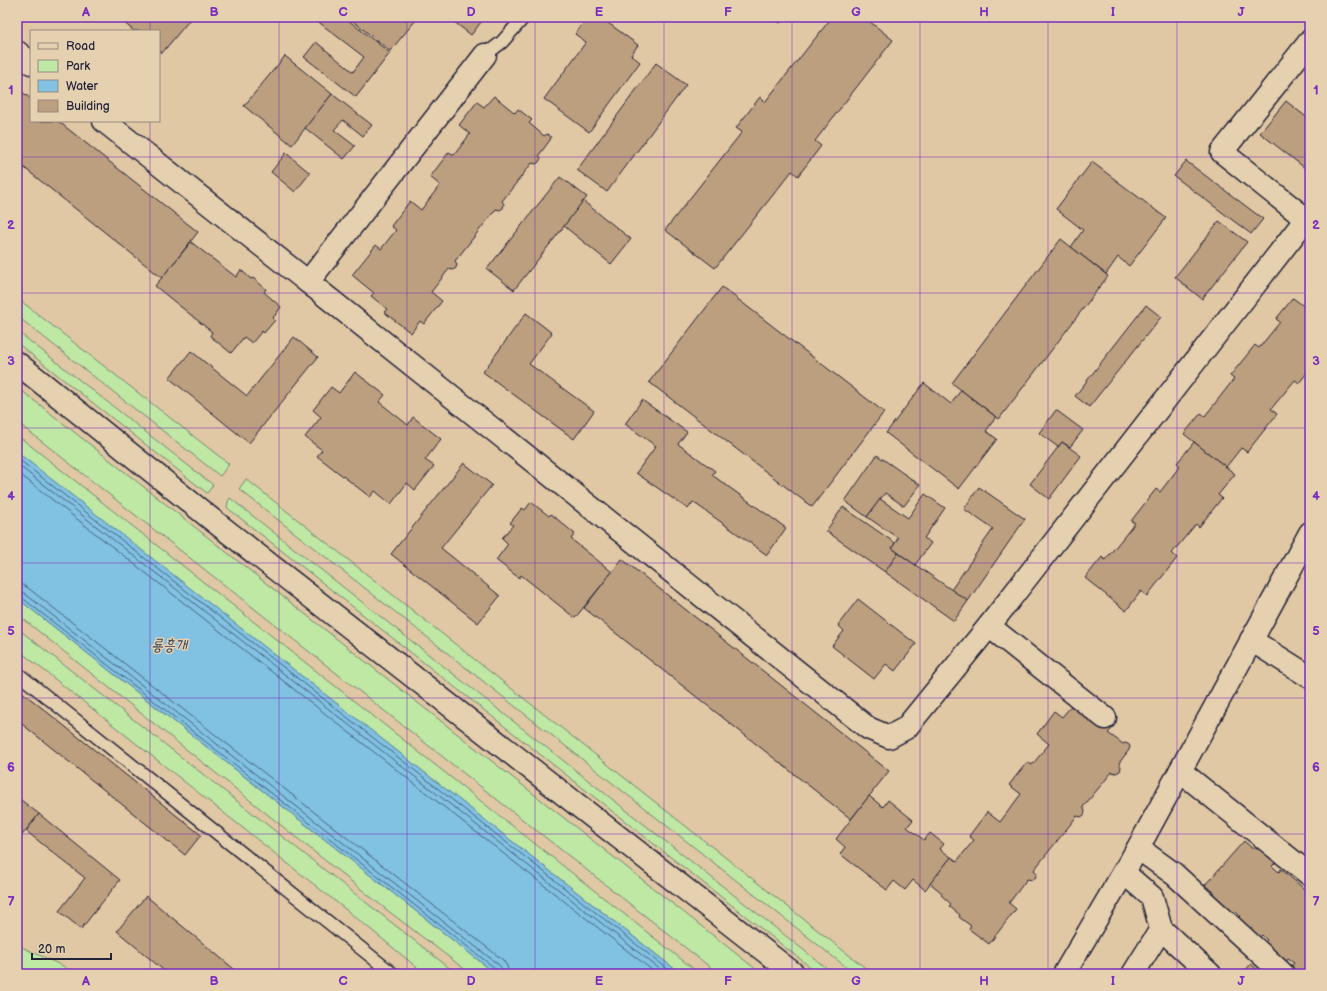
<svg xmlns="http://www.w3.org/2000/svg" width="1327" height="991" viewBox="0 0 1327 991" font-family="'Balsamiq Sans','Poor Story',sans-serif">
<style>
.green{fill:#bee8a4;stroke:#708570}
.water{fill:#81c1e2;stroke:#5b819f}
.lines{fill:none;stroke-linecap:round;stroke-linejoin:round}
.shore{stroke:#48627e;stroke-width:1}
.building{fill:#bc9f7e;stroke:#22223b}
.lane-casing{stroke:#22223b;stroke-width:15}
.street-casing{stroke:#22223b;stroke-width:25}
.secondary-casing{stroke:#22223b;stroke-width:25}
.lane{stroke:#e5d0af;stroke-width:12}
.street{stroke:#e5d0af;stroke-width:22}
.secondary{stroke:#e5d0af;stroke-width:22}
.grid{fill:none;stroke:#7b2cbf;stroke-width:1;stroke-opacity:0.55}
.labels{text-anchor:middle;stroke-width:3;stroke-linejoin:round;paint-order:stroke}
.water-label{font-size:15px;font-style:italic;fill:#35425c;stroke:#e5d0af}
.neatline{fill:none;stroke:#7b2cbf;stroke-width:1.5}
.grid-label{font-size:13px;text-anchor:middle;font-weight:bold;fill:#7b2cbf}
</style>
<rect width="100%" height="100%" fill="#e1c8a4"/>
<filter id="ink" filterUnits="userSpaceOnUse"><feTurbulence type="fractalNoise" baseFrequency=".025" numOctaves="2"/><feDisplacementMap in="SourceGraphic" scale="8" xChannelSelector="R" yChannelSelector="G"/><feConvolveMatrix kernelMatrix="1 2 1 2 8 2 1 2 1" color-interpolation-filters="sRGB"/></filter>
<g filter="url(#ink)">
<!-- green -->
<g class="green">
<path d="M17,298L229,464L220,476L17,316Z"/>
<path d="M17,331L213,485L207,493L17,343Z"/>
<path d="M17,387L762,974H719L17,422Z"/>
<path d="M17,435L700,974H681L17,453Z"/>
<path d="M246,479L873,974H855L239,489Z"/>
<path d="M230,498L834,974H819L230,510L227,507L228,502Z"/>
<path d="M17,598L496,974H471L387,910L17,614Z"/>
<path d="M17,628L457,974H425L369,928L17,649Z"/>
<path d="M17,945L63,966L74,974H17Z"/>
</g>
<!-- water -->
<path class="water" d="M17,453V452L681,974H496L17,598Z"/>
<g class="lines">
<!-- shore -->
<g class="shore">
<path d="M17,458L674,974"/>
<path d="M17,464L666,974"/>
<path d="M17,472L657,974"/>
<path d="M17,585H23L28,588L503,960L507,966L509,974"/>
<path d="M17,591L24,593L499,965L502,969L503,974"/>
<path d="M17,596L21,597L496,969L498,974"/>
</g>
</g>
<!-- building -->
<g class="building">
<path d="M117,17H192L162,53L159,51V31H134Z"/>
<path d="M312,17H344L390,53L356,97L304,57L316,42L353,72L364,57Z"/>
<path d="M348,17H413L416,20L390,51Z"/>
<path d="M448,17H485L471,35Z"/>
<path d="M588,17H600L638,45L631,55L640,62L589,132L544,99L586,42L575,34Z"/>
<path d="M773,17H785L780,23Z"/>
<path d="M832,17H864L893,40L815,141L821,146L798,176L792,171L715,268L665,230L742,132L736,128L760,97L765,102Z"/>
<path d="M285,56L332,94L292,145L244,106Z"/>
<path d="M656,63L686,85L607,192L577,170Z"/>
<path d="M17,88L31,99V121H58L198,232L162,278L17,162Z"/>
<path d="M332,94L372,125L363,136L343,120L334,130L355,146L344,159L305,128Z"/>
<path d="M494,96L515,113L518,109L532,120L529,123L544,136L547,134L551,137L550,140L539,155L541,158L539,162L536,164L532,163L502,201L504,204L503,208L500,210L496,209L455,261L457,264L456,268L453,270L449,269L431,292L442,301L424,324L420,321L411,333L384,312L387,309L371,296L374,293L352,275L376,245L381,249L396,230L391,226L410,201L421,210L440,185L430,177L449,152L454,155L470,134L459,125L477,102L484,107Z"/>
<path d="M1286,101L1310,120V172L1260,133Z"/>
<path d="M286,153L310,173L295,192L271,172Z"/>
<path d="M1186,161L1263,219L1251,234L1174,176Z"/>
<path d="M1092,162L1166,218L1129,266L1118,257L1106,274L1071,247L1083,230L1056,209Z"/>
<path d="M560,177L587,197L514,290L487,269Z"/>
<path d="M583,201L631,239L611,264L564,226Z"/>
<path d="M1219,221L1247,242L1202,299L1175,277Z"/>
<path d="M1061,239L1108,276L999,419L952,383Z"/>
<path d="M191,242L236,277L241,270L251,279L253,278L266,289L264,292L281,307L273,318L275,320L264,333L262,331L252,343L244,337L231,353L210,336L212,332L155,286Z"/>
<path d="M722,287L884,412L812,507L649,382Z"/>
<path d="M1293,298L1310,311V369L1299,383L1295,380L1271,409L1277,414L1247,452L1241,448L1226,467L1184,434L1201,413L1205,416L1234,379L1230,376L1255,345L1259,348L1280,322L1276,319Z"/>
<path d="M1146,305L1161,317L1089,407L1075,396Z"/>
<path d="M526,313L552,333L529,364L594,411L574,439L483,372Z"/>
<path d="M294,337L318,357L249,443L169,378L191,351L247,396Z"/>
<path d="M355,372L385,395L379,402L408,425L413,417L441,439L425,460L434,466L415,490L407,483L391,504L375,491L370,497L317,456L322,450L305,437L321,417L313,410L331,387L339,393Z"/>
<path d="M924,383L951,404L961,390L996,417L986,431L997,439L959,489L886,433Z"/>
<path d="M642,400L687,432L678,444L715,471L712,475L786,528L767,555L693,502L688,509L636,473L656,446L625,424Z"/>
<path d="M1056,410L1083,430L1070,447L1062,442L1058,447L1039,433Z"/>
<path d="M1062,442L1081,456L1049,499L1030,484Z"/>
<path d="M1194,442L1235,474L1218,495L1222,498L1199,527L1196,524L1172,553L1177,558L1147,596L1141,591L1126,611L1085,578L1102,557L1105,560L1135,523L1131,521L1156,489L1160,492L1180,466L1177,463Z"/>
<path d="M877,455L920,485L904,506L885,493L867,517L845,501Z"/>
<path d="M464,463L492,485L441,548L500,596L478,623L391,554Z"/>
<path d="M979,487L1025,519L968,601L951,590L993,529L964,509Z"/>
<path d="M925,494L945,508L924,538L931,543L915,565L892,548L898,538L867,517L880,499L908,518Z"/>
<path d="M531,502L549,516L551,514L575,534L571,539L612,572L575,618L521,575L519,578L496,560L508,544L502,538L513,525L510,523L522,508L525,510Z"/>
<path d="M843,507L895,543L892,548L898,553L885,572L826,531Z"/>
<path d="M898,553L968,601L954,621L885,572Z"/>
<path d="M622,559L889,771L851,819L584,608Z"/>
<path d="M858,599L916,644L895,671L886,664L874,679L832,646L844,631L838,625Z"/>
<path d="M17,688L201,835L185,855L17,720Z"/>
<path d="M1072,705L1099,718L1112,729L1108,733L1123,744L1125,743L1128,744L1130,746L1129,750L1119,763L1121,767L1120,771L1116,773L1112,772L1083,807L1085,811L1084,815L1081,817L1077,816L1034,870L1037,873L1035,878L1032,880L1027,879L1009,903L1016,909L989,944L969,929L971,926L959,917L960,915L949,906L951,904L941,895L942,893L930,883L951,857L957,861L974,840L969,836L987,812L1000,822L1021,794L1009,785L1027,762L1032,765L1049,744L1037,734L1054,711L1062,717Z"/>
<path d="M869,796L883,807L888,800L913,820L907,827L924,840L930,833L944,844L940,849L951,857L925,890L913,880L905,890L894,881L887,890L840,854L845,847L836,839Z"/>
<path d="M17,797L39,814L19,839L17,837Z"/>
<path d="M39,814L120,880L81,929L59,911L85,878L26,831Z"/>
<path d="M1244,841L1253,849L1256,846L1275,863L1272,866L1279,872L1281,869L1310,894L1307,897L1310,899V974H1297L1290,968L1294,963L1288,959L1285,963L1263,944L1267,940L1262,935L1258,939L1236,920L1240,916L1235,911L1231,916L1210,897L1214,893L1205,885Z"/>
<path d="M146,896L240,974H168L117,931Z"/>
<path d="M1251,964L1262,974H1242Z"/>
</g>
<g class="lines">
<defs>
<g id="lane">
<path d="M485,55L502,42L524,17"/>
<path d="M17,673L393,974"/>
</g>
<g id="street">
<path d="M17,52L31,63"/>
<path d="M104,121L308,282L485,55"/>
<path d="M308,282L868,728L889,737L906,728L989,626L1306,219L1222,152L1310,41"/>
<path d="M989,626L1105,718"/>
<path d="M1251,640L1310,677"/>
<path d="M1180,771L1310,875"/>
<path d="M1138,848L1174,874L1283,974"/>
<path d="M1124,873L1152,897L1161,929L1133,974"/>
<path d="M1161,929L1210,974"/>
</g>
<g id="secondary">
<path d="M17,363L210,518L794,974"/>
<path d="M1064,974L1138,848L1310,533"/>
</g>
</defs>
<!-- lane casing -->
<use href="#lane" class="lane-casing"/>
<!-- street casing -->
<use href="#street" class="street-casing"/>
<!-- secondary casing -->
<use href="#secondary" class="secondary-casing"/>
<!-- lane -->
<use href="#lane" class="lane"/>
<!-- street -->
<use href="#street" class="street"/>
<!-- secondary -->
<use href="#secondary" class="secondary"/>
</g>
</g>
<!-- grid -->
<path class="grid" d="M150,17V31M279,17V974M407,17V974M535,17V974M664,17V974M792,17V974M920,17V974M1048,17V974M1177,17V974M150,121V974M17,157H1310M17,293H1310M17,428H1310M17,563H1310M17,698H1310M17,834H1310"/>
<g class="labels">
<!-- water labels -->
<g class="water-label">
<text x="169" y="650">룡흥개</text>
</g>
</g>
<!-- margin -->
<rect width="1327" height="991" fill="none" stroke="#e5d0af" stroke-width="44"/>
<!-- legend -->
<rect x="30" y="30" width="130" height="92" fill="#e5d0af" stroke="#978a81"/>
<rect x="38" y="43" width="20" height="6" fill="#e5d0af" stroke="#978a81"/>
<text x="66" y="50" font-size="12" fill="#22223b">Road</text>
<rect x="38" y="60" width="20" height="12" fill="#bee8a4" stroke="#978a81"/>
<text x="66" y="70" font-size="12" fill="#22223b">Park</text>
<rect x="38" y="80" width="20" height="12" fill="#81c1e2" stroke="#978a81"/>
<text x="66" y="90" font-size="12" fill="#22223b">Water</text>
<rect x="38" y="100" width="20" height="12" fill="#bc9f7e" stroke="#978a81"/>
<text x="66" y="110" font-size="12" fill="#22223b">Building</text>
<!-- scale -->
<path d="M32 953v6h79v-6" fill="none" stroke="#22223b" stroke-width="2"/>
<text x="38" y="953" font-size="12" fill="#22223b" stroke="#e5d0af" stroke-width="3" paint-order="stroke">20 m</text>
<rect x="22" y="22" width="1283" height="947" class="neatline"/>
<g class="grid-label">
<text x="86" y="16">A</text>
<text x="214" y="16">B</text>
<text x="343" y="16">C</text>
<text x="471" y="16">D</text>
<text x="599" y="16">E</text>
<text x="728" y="16">F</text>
<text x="856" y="16">G</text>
<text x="984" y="16">H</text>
<text x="1113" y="16">I</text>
<text x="1241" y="16">J</text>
<text x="11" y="94">1</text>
<text x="1316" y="94">1</text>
<text x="11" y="229">2</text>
<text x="1316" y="229">2</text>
<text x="11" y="365">3</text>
<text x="1316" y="365">3</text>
<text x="11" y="500">4</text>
<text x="1316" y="500">4</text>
<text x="11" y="635">5</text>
<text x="1316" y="635">5</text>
<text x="11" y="771">6</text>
<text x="1316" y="771">6</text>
<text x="11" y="906">7</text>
<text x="1316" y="906">7</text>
<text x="86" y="985">A</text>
<text x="214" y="985">B</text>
<text x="343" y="985">C</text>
<text x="471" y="985">D</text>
<text x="599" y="985">E</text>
<text x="728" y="985">F</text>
<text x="856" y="985">G</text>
<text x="984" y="985">H</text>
<text x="1113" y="985">I</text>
<text x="1241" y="985">J</text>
</g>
</svg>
